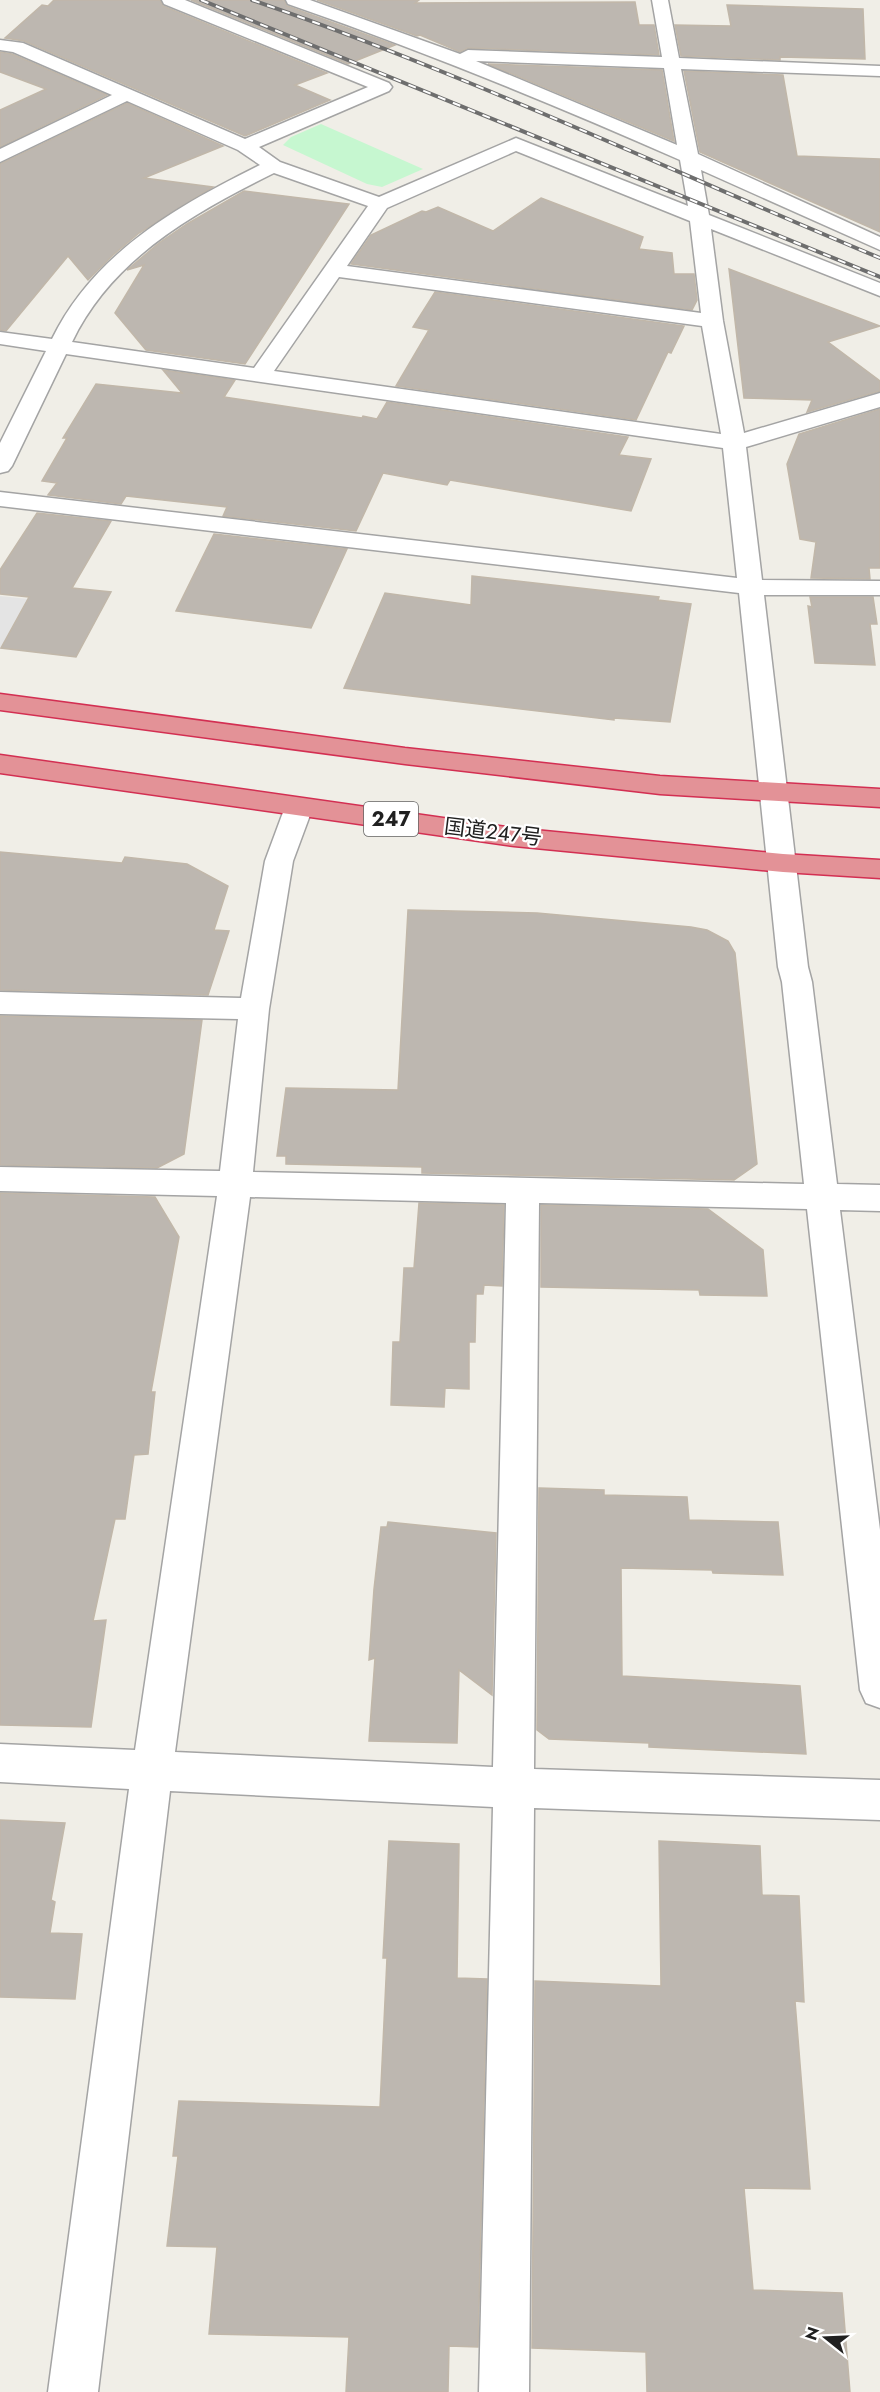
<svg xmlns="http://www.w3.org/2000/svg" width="880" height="2392" viewBox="0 0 880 2392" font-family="Jost,'Noto Sans JP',sans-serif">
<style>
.park{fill:#c6f7d0}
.parking{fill:#e4e4e4}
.building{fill:#bdb7b0;stroke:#c1b7a9;stroke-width:1.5}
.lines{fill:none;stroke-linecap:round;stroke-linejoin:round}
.minor-casing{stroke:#a4a4a4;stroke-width:3}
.highway-casing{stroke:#d32f52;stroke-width:3}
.minor{fill:#fff;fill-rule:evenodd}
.highway{fill:#e39297;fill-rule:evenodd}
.rail-casing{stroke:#6e6e6e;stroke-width:4}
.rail{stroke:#fff;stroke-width:2;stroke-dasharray:8;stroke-linecap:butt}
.labels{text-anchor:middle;stroke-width:4.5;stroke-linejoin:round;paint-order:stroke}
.shield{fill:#fff;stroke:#636363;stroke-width:1.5}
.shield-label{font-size:20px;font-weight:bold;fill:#202020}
.street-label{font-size:21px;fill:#202020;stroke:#fff}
</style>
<rect width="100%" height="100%" fill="#f0eee7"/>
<!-- park -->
<path class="park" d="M321,124L423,169L382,187L367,184L283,145L291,137Z"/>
<!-- parking -->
<path class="parking" d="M0,596L28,599L1,648H0Z"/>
<!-- building -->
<g class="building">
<path d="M54,0H160L163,6L327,73L295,85L330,100L245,136L24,41L5,38L42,5L48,6Z"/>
<path d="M191,0H284L287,6L395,45L348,64Z"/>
<path d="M317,0H419L415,3L635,2L639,25H654L659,55L468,48L460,52L420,35L417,36Z"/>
<path d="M727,5L863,9L865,59L780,57V60L681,56L675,25L731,26Z"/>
<path d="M0,52L12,54L107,95L0,147V110L46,89L0,72Z"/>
<path d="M488,64L662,70L674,141Z"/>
<path d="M684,71L783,75L797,156L880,159V232L700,152Z"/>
<path d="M127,103L223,146L144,178L213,187L139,233L113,255L88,280L68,256L6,331L0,330V164Z"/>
<path d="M244,191L349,204L245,364L146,350L115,313L144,265L127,270L159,243L187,224Z"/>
<path d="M541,198L643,237L639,249L672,253L674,274H694L697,300L692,310L351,264L371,235L422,211L426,212L438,207L493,231Z"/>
<path d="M729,269L880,326L828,342L880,381V391L807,412L812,400L744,398Z"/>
<path d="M435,292L684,326L671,353L668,352L636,420L396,386L429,330L413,327Z"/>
<path d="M163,370L235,380L224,397L362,418L363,416L377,419L387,402L628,437L619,455L651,459L631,511L450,480L447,485L383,473L356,531L223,516L227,507L126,496L121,504L48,495L57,483L42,481L67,438H63L96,384L182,393Z"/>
<path d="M880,409V568H869L870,579L811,578L816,542L800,539L787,464L799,434Z"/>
<path d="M37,513L111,521L72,588L111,592L76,657L1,648L29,597L0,594V570Z"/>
<path d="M214,534L347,549L311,628L176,611Z"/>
<path d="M472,576L659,597L658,600L691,604L670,722L614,718V720L344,688L385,593L471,605Z"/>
<path d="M810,597H873L877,624H870L875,665L815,663L808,606L812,607Z"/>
<path d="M0,852L122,863L125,857L187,864L228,886L214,930L229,931L208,995L0,990Z"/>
<path d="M408,910L537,913L691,927L707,930L728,941L735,953L757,1164L734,1180L422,1173V1167L286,1164V1156H277L286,1088L398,1090Z"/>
<path d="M0,1016L202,1020L184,1154L157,1168L0,1165Z"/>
<path d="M0,1193L155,1197L179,1237L151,1392H155L148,1454L134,1455L125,1519H115L93,1621L106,1620L91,1727L0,1725Z"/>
<path d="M419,1203L504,1205L502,1286L484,1285L483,1294H476L475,1342H469V1389L445,1388L444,1407L391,1405L393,1342H400L404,1268H414Z"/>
<path d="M541,1205L708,1209L763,1250L767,1296L700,1295L699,1290L541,1287Z"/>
<path d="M539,1488L604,1490V1495L687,1497L689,1520L778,1522L783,1575L713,1573L712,1570L621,1568L622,1676L800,1686L806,1754L649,1747V1743L549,1739L537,1730Z"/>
<path d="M388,1522L496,1533L492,1695L459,1670L457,1743L369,1741L375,1658L369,1660L374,1589L381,1527H387Z"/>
<path d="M0,1820L65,1823L51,1900L55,1902L50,1933L82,1934L75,1999L0,1997Z"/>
<path d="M389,1841L459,1844L457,1978L487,1979L478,2347L449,2346L448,2392H346L349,2337L209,2334L217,2247L167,2246L178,2156H173L179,2101L380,2107L387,1958H383Z"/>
<path d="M659,1841L760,1846L762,1895L799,1896L804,2002L795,2001L810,2189L744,2188L753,2290L842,2293L850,2392H647L646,2352L532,2348L535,1981L661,1986Z"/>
</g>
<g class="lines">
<defs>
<path id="minor" d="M162,0H185L389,83L392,87L389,91L259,147L280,162L379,197L516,138L688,206L680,160C551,103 421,50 288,4L286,0H310L460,54L468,50L662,57L652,0H668L679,58L880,66V76L681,69L698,154L880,237V250L701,170L709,215L880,283V296L711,229L723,321L744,433L880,393V407L746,447L762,580L880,581V595H764L808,967L812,982L837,1184L880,1185V1211L840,1210L880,1530V1708L866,1703L860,1690L807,1209L539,1203L534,1769L880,1780V1820L534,1808L529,2392H479L493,1807L170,1791L98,2392H48L129,1789L0,1782V1744L135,1750L217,1196L0,1191V1167L220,1171L238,1019L0,1014V992L241,998L265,861L285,807L289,801L299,798L309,801L313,807L293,861L269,1009L253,1172L804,1184L782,982L778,967L739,593L0,506V492L737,578L723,448L66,354L12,466L8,471L0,473V443L46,351L0,344V332L52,339C94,253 177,206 260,165L238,150L127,101L0,162V149L112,95L13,52L0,50V40L23,43L245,139L368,87L164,4ZM476,61L664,68L677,145ZM516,151L690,221L701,313L347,266L387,208ZM274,173L368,206L254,368L72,342C112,258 194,213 274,173ZM339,277L702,326L721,434L274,371ZM250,1197L506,1203L493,1767L175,1752Z"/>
<g id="highway">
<path d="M0,694L405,748L660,776L880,789V807L660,794L405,764L0,710Z"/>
<path d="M0,755L514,828L783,854L880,860V878L783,872L514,846L0,773Z"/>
</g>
</defs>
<!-- minor casing -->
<use href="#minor" class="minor-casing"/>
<!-- highway casing -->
<use href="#highway" class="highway-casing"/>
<!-- minor -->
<use href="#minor" class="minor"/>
<!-- highway -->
<use href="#highway" class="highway"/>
<defs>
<g id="rail">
<path d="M201,0L880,277"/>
<path d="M252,0C466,74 671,171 880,258"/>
</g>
</defs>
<!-- rail casing -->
<use href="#rail" class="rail-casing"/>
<!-- rail -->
<use href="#rail" class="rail"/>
</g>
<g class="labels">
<!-- shield labels -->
<rect class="shield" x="364" y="802" width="54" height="34" rx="4.5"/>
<g class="shield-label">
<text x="391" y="826">247</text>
</g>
<!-- street labels -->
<g class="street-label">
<text transform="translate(493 832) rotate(7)" y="7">国道247号</text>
</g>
</g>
<!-- north arrow -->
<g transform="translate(826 2338) rotate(288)" stroke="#ffffff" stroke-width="4.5" paint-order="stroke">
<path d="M0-4.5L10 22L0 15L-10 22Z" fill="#202020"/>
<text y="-9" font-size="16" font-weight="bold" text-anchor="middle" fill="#202020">N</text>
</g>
</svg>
